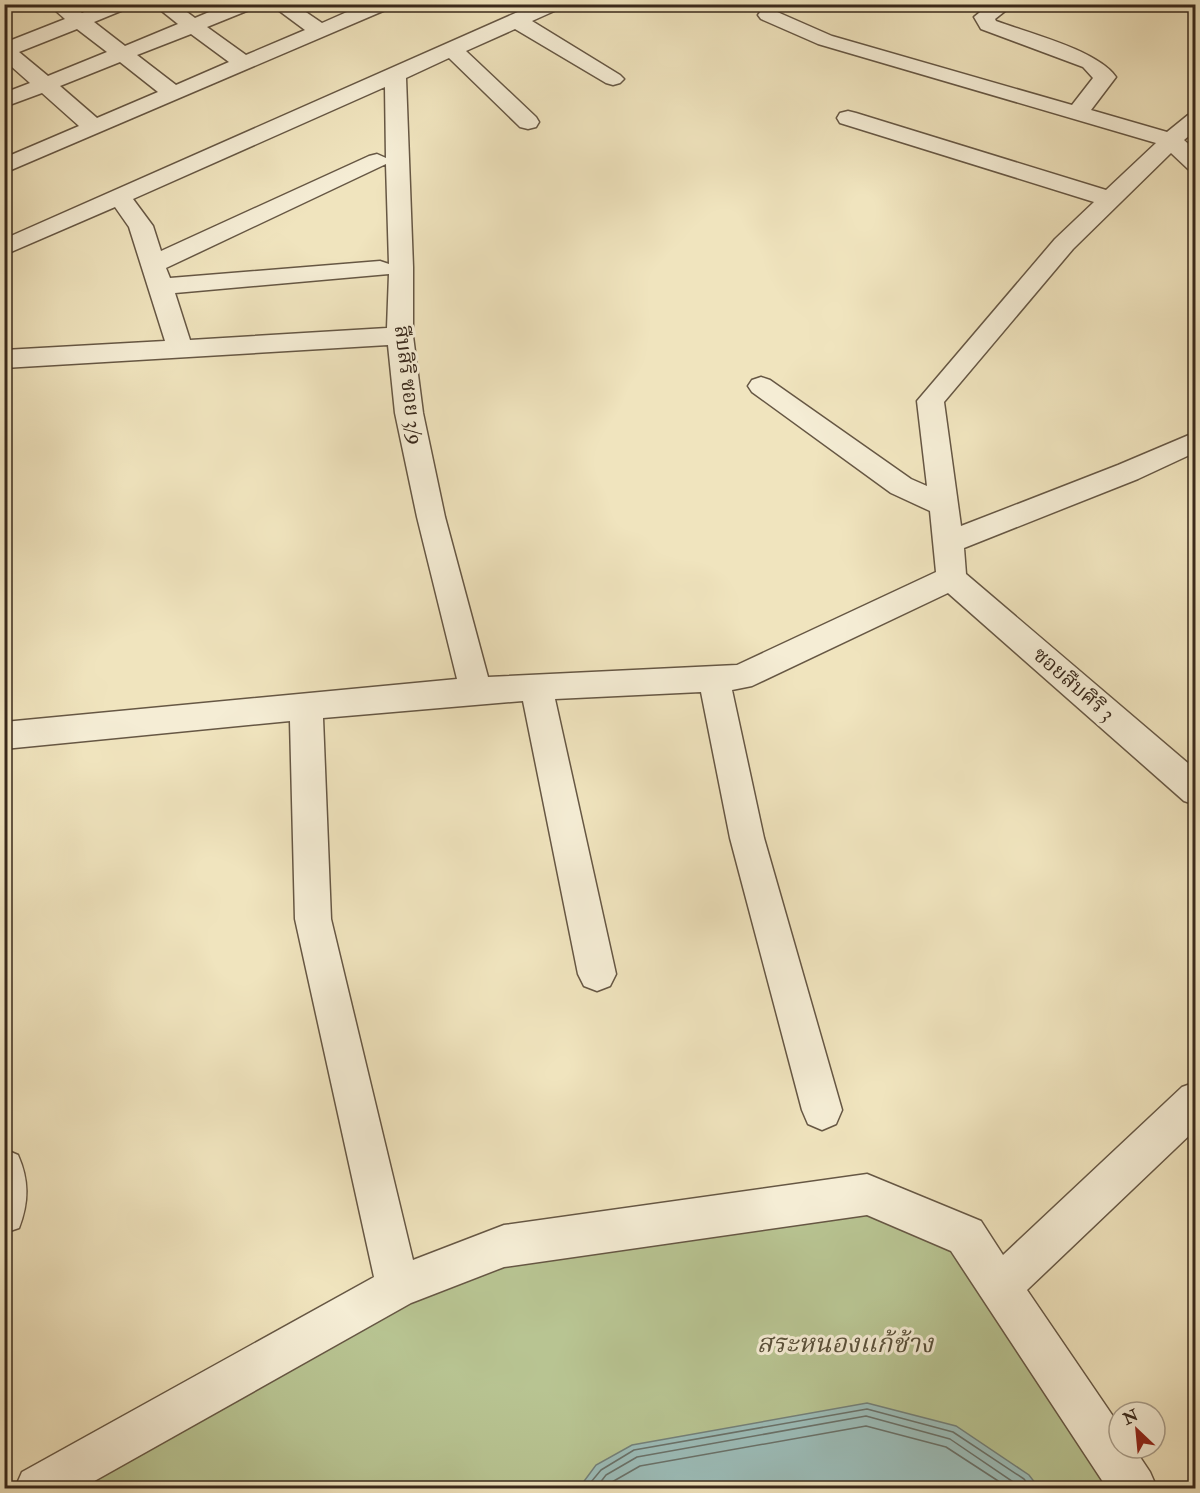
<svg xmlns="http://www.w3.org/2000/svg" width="1200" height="1493" viewBox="0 0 1200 1493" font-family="'IM FELL Double Pica','Noto Serif Thai',serif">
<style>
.green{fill:#b8c492;stroke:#787656;stroke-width:1.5}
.water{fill:#9cbdb9;stroke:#74817a;stroke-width:1.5}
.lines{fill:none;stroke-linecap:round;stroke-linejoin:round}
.shore{stroke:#6a726a;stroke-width:1.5}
.minor-casing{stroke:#665744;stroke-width:3}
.minor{fill:#f5edd5;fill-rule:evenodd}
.labels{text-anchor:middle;stroke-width:6;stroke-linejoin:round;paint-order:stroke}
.street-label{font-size:21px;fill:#38281b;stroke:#f5edd5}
.near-park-label{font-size:26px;font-style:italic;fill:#584f39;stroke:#f5edd5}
</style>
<rect width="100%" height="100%" fill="#f0e4be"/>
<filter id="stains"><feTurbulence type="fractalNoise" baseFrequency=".00333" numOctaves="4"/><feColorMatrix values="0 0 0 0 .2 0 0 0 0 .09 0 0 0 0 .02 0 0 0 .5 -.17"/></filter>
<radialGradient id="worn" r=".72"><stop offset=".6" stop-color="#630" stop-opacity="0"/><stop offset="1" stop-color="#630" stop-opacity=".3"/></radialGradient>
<!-- green -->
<path class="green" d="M867,1194L966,1236L1134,1488H38L213,1392L504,1246Z"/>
<!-- water -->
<path class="water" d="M867,1403L956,1426L1029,1475L1039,1488H579L596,1465L632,1445Z"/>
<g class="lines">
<!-- shore -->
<g class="shore">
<path d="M586,1488L601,1470L634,1450L867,1409L953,1432L1024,1479L1031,1488"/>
<path d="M596,1488L606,1475L637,1457L866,1416L950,1439L1022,1488"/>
<path d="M607,1488L612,1482L640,1466L866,1426L946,1447L1009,1488"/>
</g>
<defs>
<g id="minor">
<path d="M48,4H71L82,13L102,4H131L128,8L94,22L125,46L178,24L153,4H176L195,18L228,4H257L254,8L207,27L246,55L305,30L270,4H294L322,23L365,4H393L390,8L4,173V158L79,126L42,93L4,107V93L30,83L4,60V43L65,19ZM77,29L107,52L48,76L19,52ZM191,34L229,62L176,85L137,55ZM120,62L158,92L97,118L60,86Z"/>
<path d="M536,4H564L561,8L532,21L620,75L624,79L620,83L613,85L606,83L515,29L466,51L536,117L539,122L536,127L528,129L520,127L449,58L406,78L413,267V336L423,413L445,517L488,677L737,665L936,572L930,511L891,493L752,392L748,386L752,380L761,377L770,380L911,479L927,486L917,401L1055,239L1094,202L840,123L837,118L840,113L848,111L856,113L1106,190L1156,143L818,44L761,19L758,15L761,11H775L832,36L1072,105L1093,78L1083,67L981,29L974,17L990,4H1014L995,19L996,21C1028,33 1097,50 1116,77L1091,110L1167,132L1188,115L1196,114V130L1184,140L1196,151V171L1188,169L1171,153L1073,249L944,402L961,526L1118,465L1196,432V452L1138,479L964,548L966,574L1196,770V805L1184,801L948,593L752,686L732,690L764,838L842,1110L836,1124L822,1130L808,1124L802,1110L730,838L701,692L555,699L616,974L610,986L597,991L584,986L578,974L523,701L323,718L331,919L413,1260L504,1225L867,1174L981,1221L1003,1255L1182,1087L1196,1082V1129L1027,1290L1119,1425V1448H1134L1150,1472L1157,1488H1107L951,1251L867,1215L504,1267L411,1303L82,1488H15L22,1472L374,1277L295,919L290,721L4,749V722L457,679L417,517L395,413L388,345L4,368V350L165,341L129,227L115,207L4,255V239ZM385,87L386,158L377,154L369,156L161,251L153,226L133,199ZM386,164L389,264L380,261L170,278L166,268ZM389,274L387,328L190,340L175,293Z"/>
<path d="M4,1149L18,1155C29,1180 29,1202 19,1228L4,1233Z"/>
</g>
</defs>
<!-- minor casing -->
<use href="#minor" class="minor-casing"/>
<!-- minor -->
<use href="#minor" class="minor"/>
</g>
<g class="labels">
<!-- street labels -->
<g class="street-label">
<text transform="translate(409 385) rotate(83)" y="7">สืบสิริ ซอย 3/9</text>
<text transform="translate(1074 684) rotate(41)" y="7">ซอยสืบศิริ 3</text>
</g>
<!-- near-park labels -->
<g class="near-park-label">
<text x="845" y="1352">สระหนองแก้ช้าง</text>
</g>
</g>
<!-- margin -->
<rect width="1200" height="1493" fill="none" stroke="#f0e4be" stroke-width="24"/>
<rect x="6" y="6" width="1188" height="1481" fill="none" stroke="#38281b" stroke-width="3"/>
<rect x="12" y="12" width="1176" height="1469" fill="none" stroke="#38281b" stroke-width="1.5"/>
<!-- north arrow -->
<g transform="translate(1137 1430) rotate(334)"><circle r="28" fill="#f5edd5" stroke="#a99e8b" stroke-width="1.5"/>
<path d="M0-4.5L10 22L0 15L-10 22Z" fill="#8f2418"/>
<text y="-9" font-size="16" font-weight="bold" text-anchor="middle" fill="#38281b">N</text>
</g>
<rect width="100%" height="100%" filter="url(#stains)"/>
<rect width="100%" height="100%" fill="url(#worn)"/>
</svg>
